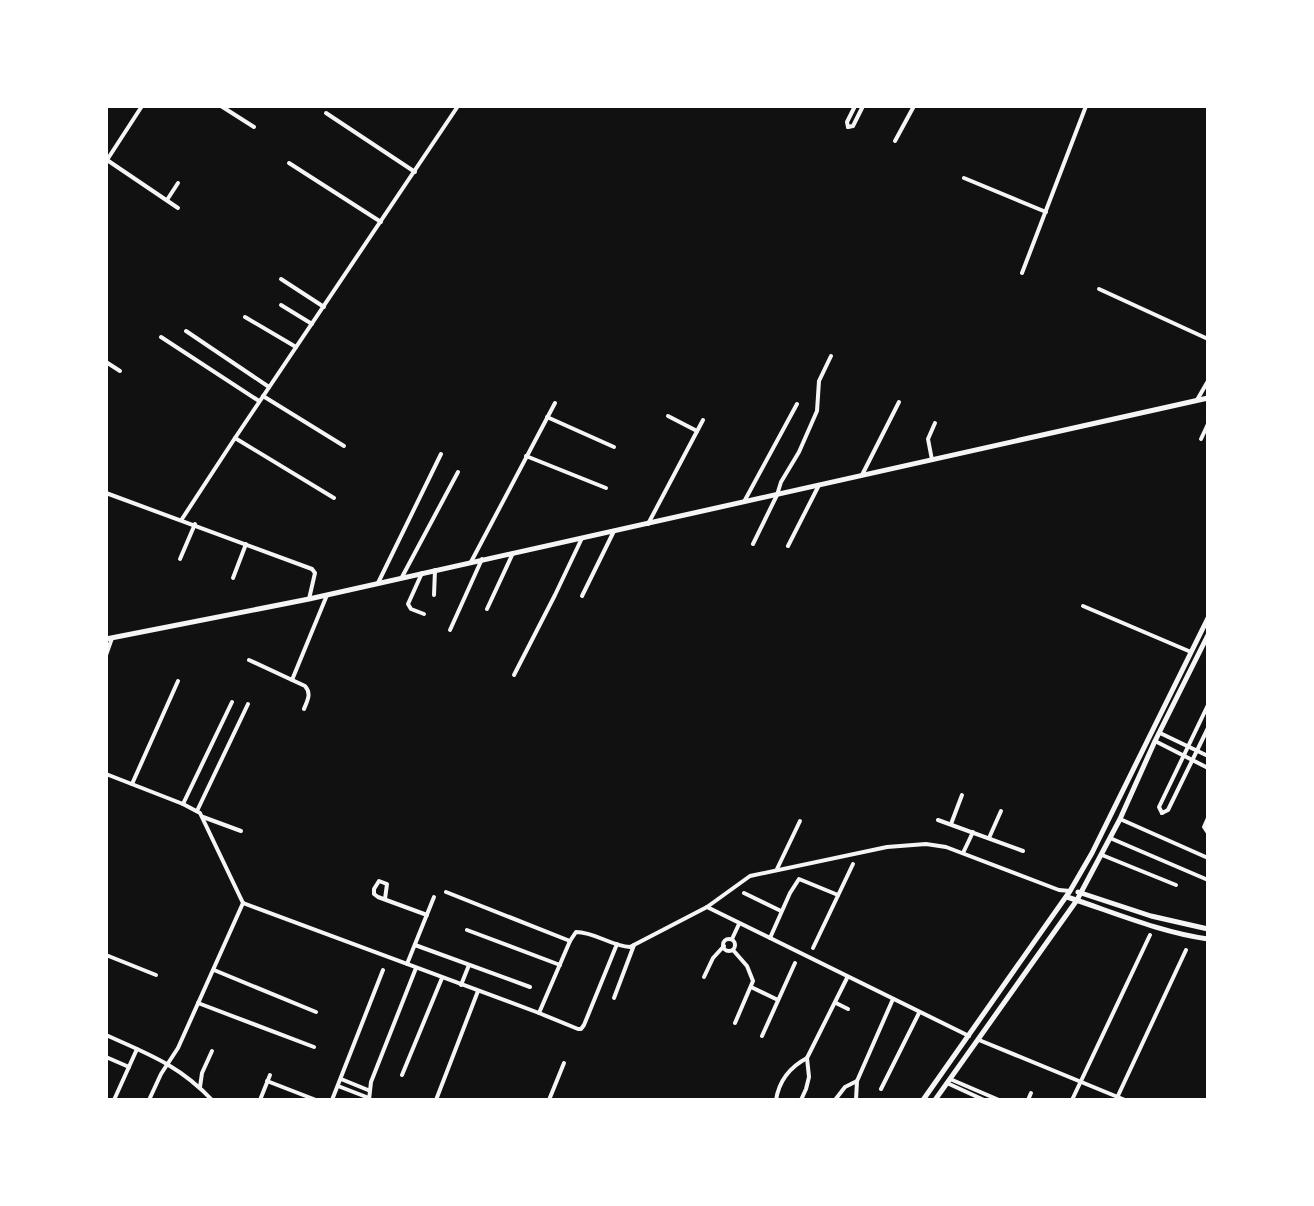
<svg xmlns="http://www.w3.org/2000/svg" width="1314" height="1206" viewBox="0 0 1314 1206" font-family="'Source Sans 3',sans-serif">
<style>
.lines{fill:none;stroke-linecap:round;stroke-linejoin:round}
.minor{stroke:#f5f5f5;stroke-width:4}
.tertiary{stroke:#f5f5f5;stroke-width:5}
</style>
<rect width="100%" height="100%" fill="#111"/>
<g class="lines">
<!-- minor -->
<g class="minor">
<path d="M221,106L254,127"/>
<path d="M326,113L415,172"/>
<path d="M848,127L853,126L863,106"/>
<path d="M848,127L847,122L855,106"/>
<path d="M895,141L914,106"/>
<path d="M107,160L178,208"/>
<path d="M107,160L142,106"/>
<path d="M289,163L381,222"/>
<path d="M964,178L1046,212"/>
<path d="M167,200L178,183"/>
<path d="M1022,273L1086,106"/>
<path d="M281,279L324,307"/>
<path d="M1099,289L1208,339"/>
<path d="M281,305L312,324"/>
<path d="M245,317L296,347"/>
<path d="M186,331L269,387"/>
<path d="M161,337L259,401"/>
<path d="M106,362L120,371"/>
<path d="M263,396L344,446"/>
<path d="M1197,400L1208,381"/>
<path d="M668,416L697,431"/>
<path d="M547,417L614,447"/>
<path d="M235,438L334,498"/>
<path d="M1201,439L1208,424"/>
<path d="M526,456L606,488"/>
<path d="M932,460L928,439L935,423"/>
<path d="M862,475L899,402"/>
<path d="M106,493L312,569L315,573L309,599"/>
<path d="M745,500L797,404"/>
<path d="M182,519L235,438L458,106"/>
<path d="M648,524L703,420"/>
<path d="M753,544L777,495L781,482L799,452L817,411L819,381L831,356"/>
<path d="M788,546L819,485"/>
<path d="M180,559L195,524"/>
<path d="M471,562L555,403"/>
<path d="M422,573L408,604L411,609L424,614"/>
<path d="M402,577L458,472"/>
<path d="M233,578L246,544"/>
<path d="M378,583L441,454"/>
<path d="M434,595L435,570"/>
<path d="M582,596L614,531"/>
<path d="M1083,606L1191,652"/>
<path d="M487,609L513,553"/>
<path d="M450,630L482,559"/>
<path d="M106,655L112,638"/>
<path d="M249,660L305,686C312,694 307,701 304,709"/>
<path d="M514,675L555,595L582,538"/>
<path d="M292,680L327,595"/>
<path d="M1160,733L1208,756"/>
<path d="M1155,741L1208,768"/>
<path d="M106,774L183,804L200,813L243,903"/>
<path d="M132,784L178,681"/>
<path d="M183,804L232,702"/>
<path d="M197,811L248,704"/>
<path d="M1162,813L1159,807L1208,705"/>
<path d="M1162,813L1168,810L1208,728"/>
<path d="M203,817L241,831"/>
<path d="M1208,818L1204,827L1208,833"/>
<path d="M1120,819L1208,858"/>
<path d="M938,820L1023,851"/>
<path d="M951,824L962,795"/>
<path d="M989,838L1001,811"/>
<path d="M1110,838L1208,880"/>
<path d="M963,853L973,832"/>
<path d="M1102,855L1176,885"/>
<path d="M777,869L800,821"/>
<path d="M446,892L570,941"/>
<path d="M744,893L781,911"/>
<path d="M385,899L387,884L379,881L374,889V894L378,897L427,915"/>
<path d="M243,903L539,1013L578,1029H581L584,1025L617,944"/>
<path d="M707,907L969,1036"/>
<path d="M467,930L560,965"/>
<path d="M770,938L790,893L799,879L838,895"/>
<path d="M732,939L739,924"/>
<circle cx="729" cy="945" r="6"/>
<path d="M415,945L530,987"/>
<path d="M813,948L853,864"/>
<path d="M733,950L747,966L753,981L735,1023"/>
<path d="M106,955L156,975"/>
<path d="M407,964L434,897"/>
<path d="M214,970L316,1012"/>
<path d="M704,977L713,958L724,946"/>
<path d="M461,985L469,965"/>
<path d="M751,987L778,1000"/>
<path d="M614,998L634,945"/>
<path d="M198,1003L314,1047"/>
<path d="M836,1003L848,1009"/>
<path d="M539,1013L570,941L576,932C595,932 611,946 630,947L707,907L750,876L887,847L926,844L946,847L1059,890L1070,891"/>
<path d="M106,1035C148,1054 179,1065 212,1100"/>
<path d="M762,1036L795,963"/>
<path d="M979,1040L1125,1100"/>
<path d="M106,1057L129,1067"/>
<path d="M402,1075L442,978"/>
<path d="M341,1079L368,1090"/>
<path d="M950,1079L999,1100"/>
<path d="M267,1081L316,1100"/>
<path d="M947,1083L984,1100"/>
<path d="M338,1086L369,1098"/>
<path d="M200,1087L202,1073L212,1051"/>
<path d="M881,1089L919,1013"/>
<path d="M114,1100L137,1049"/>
<path d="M149,1100L161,1074L178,1048L243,903"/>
<path d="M260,1100L270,1075"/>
<path d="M332,1100L383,970"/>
<path d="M369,1100L371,1082L416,968"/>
<path d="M436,1100L478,991"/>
<path d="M549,1100L564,1063"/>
<path d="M776,1100C779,1081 790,1067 807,1058"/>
<path d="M801,1100L806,1089L809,1077L807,1058L847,978"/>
<path d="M835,1100L845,1087L857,1081"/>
<path d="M856,1100L857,1081L893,999"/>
<path d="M1028,1100L1031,1093"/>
<path d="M1072,1100L1150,935"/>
<path d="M1116,1100L1186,950"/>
</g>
<!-- tertiary -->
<g class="tertiary">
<path d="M106,639L309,599L1208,398"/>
<path d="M1078,892L1151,916L1208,929"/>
<path d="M1067,897C1113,912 1159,932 1208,939"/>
<path d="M923,1100L1070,891L1092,853L1208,618"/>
<path d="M935,1100L1077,900L1120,819L1155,741L1208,635"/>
</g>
</g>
<!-- border -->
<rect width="1314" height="1206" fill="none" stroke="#ffffff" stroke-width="216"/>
</svg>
